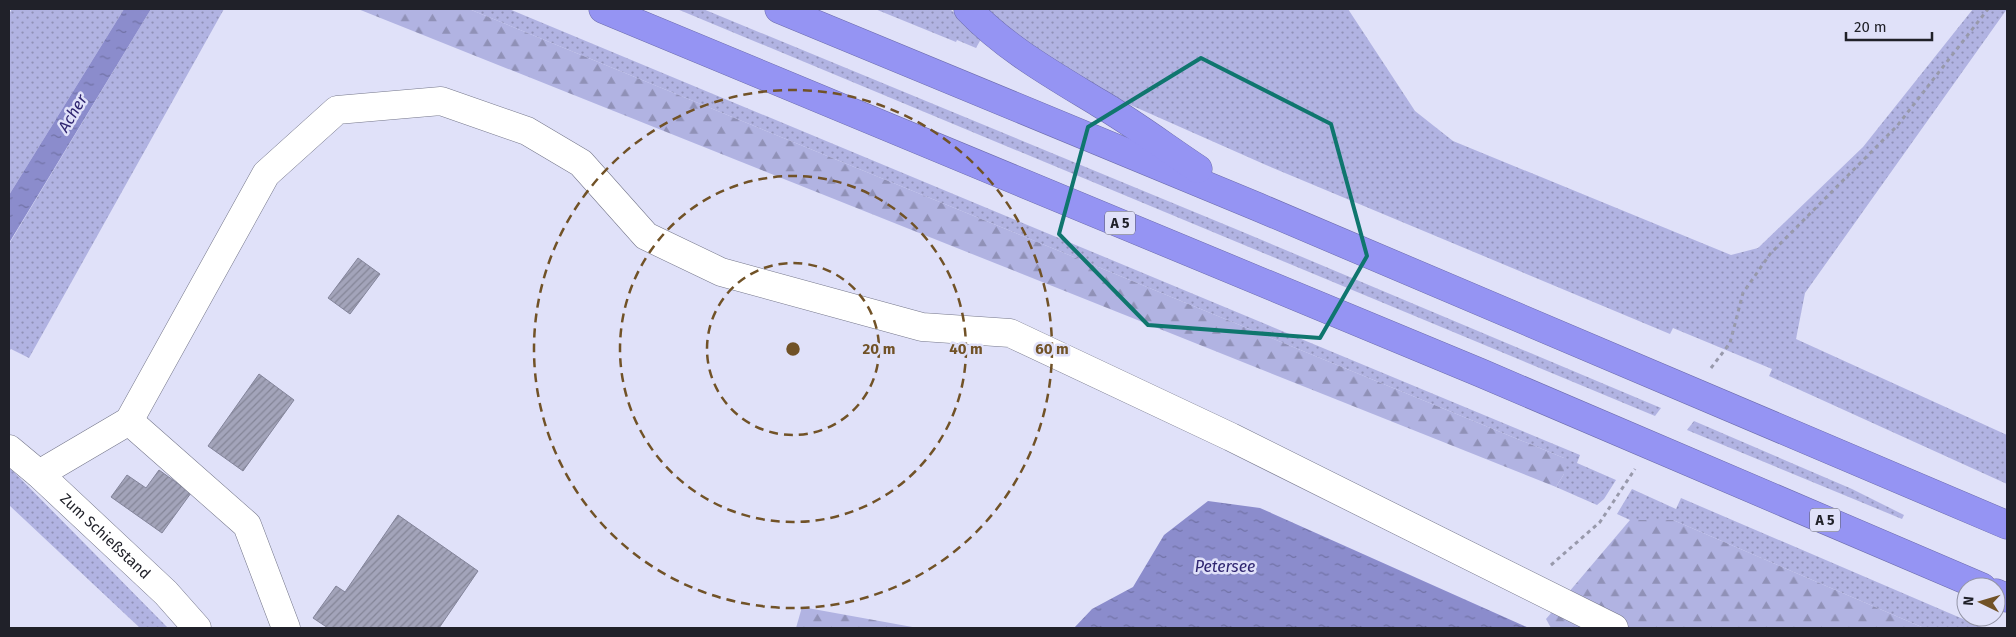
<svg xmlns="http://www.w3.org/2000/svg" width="2016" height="637" viewBox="0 0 2016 637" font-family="'Fira Sans',sans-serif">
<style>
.grass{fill:url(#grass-dots)}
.forest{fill:url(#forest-firs)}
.water{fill:url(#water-ripples)}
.building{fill:url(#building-hatch);stroke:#83849a}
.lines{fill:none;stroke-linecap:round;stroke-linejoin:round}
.minor-casing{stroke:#74768a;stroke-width:29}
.highway-casing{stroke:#6c6cac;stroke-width:29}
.path{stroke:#9899ab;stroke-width:3;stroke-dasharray:4 4;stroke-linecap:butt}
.minor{stroke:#fff;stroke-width:28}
.highway{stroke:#9594f3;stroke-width:28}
.marked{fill:none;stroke:#0f766e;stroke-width:4;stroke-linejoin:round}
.ring{fill:none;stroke:#715227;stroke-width:2.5;stroke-dasharray:9 6}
.labels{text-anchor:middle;stroke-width:5;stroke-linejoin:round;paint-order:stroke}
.shield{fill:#e0e1f9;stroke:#5a5b67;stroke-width:1}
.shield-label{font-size:14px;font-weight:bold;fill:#202129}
.street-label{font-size:15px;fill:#202129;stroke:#e0e1f9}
.water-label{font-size:16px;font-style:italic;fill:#2f2570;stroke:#e0e1f9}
.centre{fill:#715227;stroke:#e0e1f9;stroke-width:2.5}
.ring-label{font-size:15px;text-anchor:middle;font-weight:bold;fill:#715227;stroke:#e0e1f9;stroke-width:5;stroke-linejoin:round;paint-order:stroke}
</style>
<defs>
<pattern id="grass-dots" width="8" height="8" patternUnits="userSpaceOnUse" patternTransform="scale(1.25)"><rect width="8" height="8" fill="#b1b3e2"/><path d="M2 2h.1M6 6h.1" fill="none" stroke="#9091b7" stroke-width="1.8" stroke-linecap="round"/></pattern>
<pattern id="forest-firs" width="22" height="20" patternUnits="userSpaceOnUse" patternTransform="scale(1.25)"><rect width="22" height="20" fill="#b1b3e2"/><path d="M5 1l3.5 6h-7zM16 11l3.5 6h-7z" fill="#9091b7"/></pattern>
<pattern id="water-ripples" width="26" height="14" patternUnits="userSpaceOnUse" patternTransform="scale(1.25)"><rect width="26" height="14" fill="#8b8ccc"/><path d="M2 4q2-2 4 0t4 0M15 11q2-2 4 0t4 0" fill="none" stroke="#7172a6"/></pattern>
<pattern id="building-hatch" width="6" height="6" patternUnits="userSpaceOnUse" patternTransform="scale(1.25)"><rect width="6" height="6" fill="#a3a4ba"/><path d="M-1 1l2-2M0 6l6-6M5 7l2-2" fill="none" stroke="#848597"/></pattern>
</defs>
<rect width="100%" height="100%" fill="#e0e1f9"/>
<!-- grass -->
<g class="grass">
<path d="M12,9H124L9,195V14Z"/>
<path d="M151,9H224L29,358L11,349L9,351V244Z"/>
<path d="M469,9H509L1580,455L1577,463L1616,480L1604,499L1597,505L1556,487L1564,474V458Z"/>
<path d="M677,9H703L1238,230L1661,408L1655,416Z"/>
<path d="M875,9H950L981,39L976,48L957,40L956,42Z"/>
<path d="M985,9H1348L1415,111L1453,141L1731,255L1758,248L1863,147L1973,9H2007L1805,293L1796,339L2007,435V484L1769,376L1772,369L1673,328L1670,334L1266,165L1126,103L1094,87L1039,52Z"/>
<path d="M1694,421L1852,489L1904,515L1902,519L1687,430Z"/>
<path d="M9,467L168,628H140L9,505Z"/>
<path d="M1632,489L1676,509L1681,498L1984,628H1924L1673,520H1630L1617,514Z"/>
</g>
<!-- forest -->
<g class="forest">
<path d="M358,9H469L1564,458V474L1556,487Z"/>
<path d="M1630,520H1673L1924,628H1551L1546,619Z"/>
<path d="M802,607L918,628H796Z"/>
</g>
<!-- water -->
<g class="water">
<path d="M124,9H151L9,243V195Z"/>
<path d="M1208,501L1260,508L1529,628H1074L1092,609L1133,587L1164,535Z"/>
</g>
<!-- building -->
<g class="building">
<path d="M358,258L380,274L350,314L328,298Z"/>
<path d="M259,374L294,400L243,471L208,446Z"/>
<path d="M159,470L191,493L162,533L111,497L127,475L146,488Z"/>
<path d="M398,515L478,571L439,628H328L313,618L336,586L345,592Z"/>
</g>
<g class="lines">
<defs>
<g id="minor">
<path d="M129,421L247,525L286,628"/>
<path id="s1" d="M9,449L39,474L166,593L197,628"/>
<path d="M39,474L129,421L266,174L337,110L441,101L527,131L581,163L646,236L721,272L922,327L1010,333L1231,437L1614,628"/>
</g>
<g id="highway">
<path d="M603,9L1481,373L1982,587"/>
<path d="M779,9L1258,207L2007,525"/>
<path d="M968,9C1005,48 1053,75 1099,103C1133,123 1165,147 1198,169"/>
<path d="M1996,593L2007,598"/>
</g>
</defs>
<!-- minor casing -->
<use href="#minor" class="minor-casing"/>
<!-- highway casing -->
<use href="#highway" class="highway-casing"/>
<!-- path -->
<g class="path">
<path d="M1711,368L1730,343L1743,293L1770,254L1897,126L1988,9"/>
<path d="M1551,565L1600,522L1635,469"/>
</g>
<!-- minor -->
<use href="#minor" class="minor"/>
<!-- highway -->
<use href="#highway" class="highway"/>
</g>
<!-- marked area -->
<path class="marked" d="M1201,58L1331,124L1367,256L1320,338L1148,325L1059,234L1088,127Z"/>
<!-- distance rings -->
<g class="ring">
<circle cx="793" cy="349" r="86"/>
<circle cx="793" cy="349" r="173"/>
<circle cx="793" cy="349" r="259"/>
</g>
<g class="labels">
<!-- shield labels -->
<g class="shield">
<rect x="1105" y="211.5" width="30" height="23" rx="4"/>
<rect x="1810" y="508.5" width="30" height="23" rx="4"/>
</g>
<g class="shield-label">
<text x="1120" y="228">A 5</text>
<text x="1825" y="525">A 5</text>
</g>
<!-- street labels -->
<g class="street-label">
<text dy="5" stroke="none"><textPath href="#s1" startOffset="130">Zum Schießstand</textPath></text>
</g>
<!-- water labels -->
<g class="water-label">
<text transform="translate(72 113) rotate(-59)" y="6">Acher</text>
<text x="1225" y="572">Petersee</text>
</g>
</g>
<circle cx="793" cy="349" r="8" class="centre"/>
<g class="ring-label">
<text x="879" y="354">20 m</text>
<text x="966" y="354">40 m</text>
<text x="1052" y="354">60 m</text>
</g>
<!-- border -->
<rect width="2016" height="637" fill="none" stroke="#202129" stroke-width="20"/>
<!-- north arrow -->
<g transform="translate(1981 602) rotate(275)"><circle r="24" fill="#e0e1f9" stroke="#9394a6"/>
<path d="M0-4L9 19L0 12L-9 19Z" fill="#715227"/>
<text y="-8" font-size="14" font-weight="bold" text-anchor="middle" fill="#202129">N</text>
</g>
<!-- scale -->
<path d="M1846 32v8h86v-8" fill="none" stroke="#202129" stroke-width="2.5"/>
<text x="1854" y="32" font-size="15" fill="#202129" stroke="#e0e1f9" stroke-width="4" paint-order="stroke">20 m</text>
</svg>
